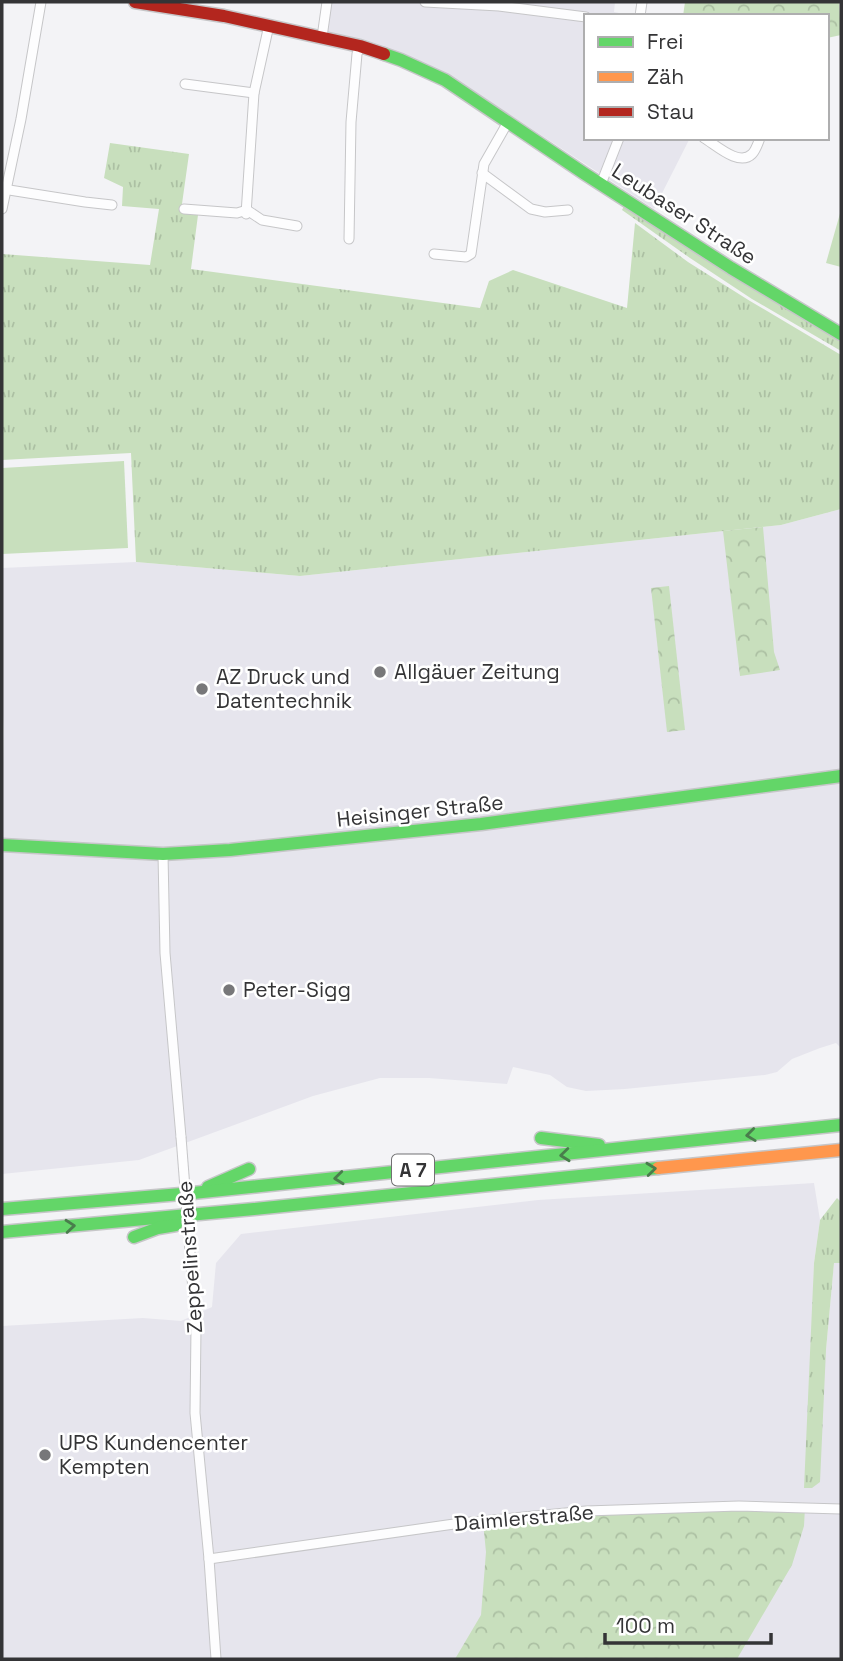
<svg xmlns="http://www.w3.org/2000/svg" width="843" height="1661" viewBox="0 0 843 1661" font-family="'Space Grotesk',sans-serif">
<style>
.built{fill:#e6e5ed}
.grass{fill:url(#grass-tufts)}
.park{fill:url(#park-crowns)}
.garden{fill:#c8dfbd}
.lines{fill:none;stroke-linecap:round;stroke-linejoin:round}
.street-casing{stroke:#c6c6c8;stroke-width:11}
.fast-casing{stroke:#c6c6c8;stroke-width:15}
.slow-casing{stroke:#c6c6c8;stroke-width:15}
.jam-casing{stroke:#c6c6c8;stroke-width:15}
.street{stroke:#fdfdfe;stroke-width:9}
.fast{stroke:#63d668;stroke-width:12}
.slow{stroke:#ff974d;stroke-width:12}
.jam{stroke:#b3261e;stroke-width:12}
.street-bridge-casing{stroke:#c6c6c8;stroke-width:11;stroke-linecap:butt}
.street-bridge{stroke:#fdfdfe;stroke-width:9}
.oneway{stroke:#497d4c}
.poi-dot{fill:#777779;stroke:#fff;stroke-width:2.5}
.labels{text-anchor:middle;stroke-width:5;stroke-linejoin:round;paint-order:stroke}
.shield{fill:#fff;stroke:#717172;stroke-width:2}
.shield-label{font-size:19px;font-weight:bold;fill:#343436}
.street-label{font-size:21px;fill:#343436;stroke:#fff}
.poi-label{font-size:21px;fill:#343436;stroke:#fff;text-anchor:start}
</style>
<defs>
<pattern id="grass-tufts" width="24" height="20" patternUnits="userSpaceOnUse" patternTransform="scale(1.75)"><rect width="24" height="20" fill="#c8dfbd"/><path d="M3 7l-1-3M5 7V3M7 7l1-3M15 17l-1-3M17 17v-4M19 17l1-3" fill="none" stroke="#acc0a3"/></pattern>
<pattern id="park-crowns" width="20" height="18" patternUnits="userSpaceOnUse" patternTransform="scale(1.75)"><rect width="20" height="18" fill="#c8dfbd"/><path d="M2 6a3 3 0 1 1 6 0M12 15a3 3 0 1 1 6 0" fill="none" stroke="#acc0a3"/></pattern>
</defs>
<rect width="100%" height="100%" fill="#f3f3f6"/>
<!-- built -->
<g class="built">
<path d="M329,2H615L614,12L634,16H586V138H690L654,209L449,75L425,65L327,33Z"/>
<path d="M841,509V1048L836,1043L820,1048L792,1059L777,1072L765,1075L625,1089L586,1091L567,1087L550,1075L513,1067L507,1084L429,1078H380L313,1096L139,1160L2,1174V795L4,732L2,698V568L136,562L300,576L781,525Z"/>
<path d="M814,1183L820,1220L814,1263L812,1344L826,1350L834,1262L841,1263V1659H2V1326L143,1318L181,1321L212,1307L216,1263L241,1234L538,1200Z"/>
</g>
<!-- grass -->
<g class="grass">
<path d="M110,143L189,154L181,211L198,215L191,269L480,308L489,281L513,270L627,308L635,223L688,262L750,301L841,355V509L781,525L300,576L136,562L131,453L2,460V254L150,265L159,209L122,206L123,187L104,178Z"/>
<path d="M625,204L728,273L841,341V351L752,299L690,258L622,210Z"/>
<path d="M837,1198L841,1202V1263H834L826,1350L820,1482L812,1488H804L814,1263L820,1220Z"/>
</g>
<!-- park -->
<g class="park">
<path d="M685,2H839L841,35L827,38V16H683Z"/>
<path d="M763,527L774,652L780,670L740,676L723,531Z"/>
<path d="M669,586L685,730L667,732L651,588Z"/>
<path d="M805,1507L804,1526L792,1565L737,1659H455L481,1615L486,1552L483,1522L586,1511Z"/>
</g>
<!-- garden -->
<g class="garden">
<path d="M841,210V267L826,263Z"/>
<path d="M124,461L128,548L2,554V468Z"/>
</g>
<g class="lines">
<defs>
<g id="street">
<path d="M425,2L499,6L586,17"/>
<path d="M640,16L642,2"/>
<path d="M322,37L327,2"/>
<path d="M185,84L254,93"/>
<path d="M704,138C716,145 739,167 752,154C756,150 758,143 760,138"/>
<path d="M482,173L531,209L545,212L568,210"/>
<path d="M601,184L619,138"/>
<path d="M3,189L85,202L112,205"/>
<path d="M2,209L21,119L41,2"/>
<path d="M184,209L237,213L247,210L262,220L297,226"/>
<path d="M246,214L254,93L269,25"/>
<path d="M349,239L351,122L357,54L360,46"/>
<path d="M434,254L466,257L471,254L484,164L508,122"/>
<path d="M163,854L165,953L181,1137"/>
<path d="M191,1265L196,1328L195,1413L209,1559L216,1659"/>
<path d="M209,1559L461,1523L586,1511L739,1506L841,1509"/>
</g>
<g id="fast">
<path d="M384,54L401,60L445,80L585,174L731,268L841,334"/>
<path d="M2,845L163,854L230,850L481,824L841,776"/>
<path d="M541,1138L599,1145"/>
<path d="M208,1187L249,1169"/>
<path d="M2,1209L193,1193L841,1125"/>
<path d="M2,1232L254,1209L658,1168"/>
<path d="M134,1237L158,1228L176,1225"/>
</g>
<path id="slow" d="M658,1168L841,1150"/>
<path id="jam" d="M135,2L224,16L360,46L384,54"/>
</defs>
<!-- street casing -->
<use href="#street" class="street-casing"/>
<!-- fast casing -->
<use href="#fast" class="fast-casing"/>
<!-- slow casing -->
<use href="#slow" class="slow-casing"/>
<!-- jam casing -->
<use href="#jam" class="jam-casing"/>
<!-- street -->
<use href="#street" class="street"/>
<!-- fast -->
<use href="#fast" class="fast"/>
<!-- slow -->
<use href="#slow" class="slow"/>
<!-- jam -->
<use href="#jam" class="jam"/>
<defs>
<path id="street-bridge" d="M181,1137L191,1265"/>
</defs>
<!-- street-bridge casing -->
<use href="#street-bridge" class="street-bridge-casing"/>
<!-- street-bridge -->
<use href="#street-bridge" class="street-bridge"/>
</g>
<!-- one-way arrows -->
<defs><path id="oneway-chevron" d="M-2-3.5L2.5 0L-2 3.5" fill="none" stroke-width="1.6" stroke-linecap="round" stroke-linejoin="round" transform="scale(1.75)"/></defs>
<g class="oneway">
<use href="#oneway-chevron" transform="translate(751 1135) rotate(173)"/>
<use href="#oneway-chevron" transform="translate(565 1155) rotate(174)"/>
<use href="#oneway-chevron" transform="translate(651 1169) rotate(-6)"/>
<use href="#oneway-chevron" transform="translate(339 1178) rotate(174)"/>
<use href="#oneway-chevron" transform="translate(70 1226) rotate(-5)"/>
</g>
<!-- markers -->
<g class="poi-dot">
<circle cx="380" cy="672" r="7"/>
<circle cx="202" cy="689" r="7"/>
<circle cx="229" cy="990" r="7"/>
<circle cx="45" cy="1455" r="7"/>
</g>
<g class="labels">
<!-- shield labels -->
<rect class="shield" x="392" y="1154.5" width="42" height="31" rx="5"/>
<g class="shield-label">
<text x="413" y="1177">A 7</text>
</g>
<!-- street labels -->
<g class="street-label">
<text transform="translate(684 214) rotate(33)" y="7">Leubaser Straße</text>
<text transform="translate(420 811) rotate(-6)" y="7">Heisinger Straße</text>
<text transform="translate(190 1257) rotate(-94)" y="7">Zeppelinstraße</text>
<text transform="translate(524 1518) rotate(-5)" y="7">Daimlerstraße</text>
</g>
<!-- poi labels -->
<g class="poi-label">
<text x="394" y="679">Allgäuer Zeitung</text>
<text x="216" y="684">AZ Druck und<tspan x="216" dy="24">Datentechnik</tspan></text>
<text x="243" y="997">Peter-Sigg</text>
<text x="59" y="1450">UPS Kundencenter<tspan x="59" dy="24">Kempten</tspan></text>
</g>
</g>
<!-- border -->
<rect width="843" height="1661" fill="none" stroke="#343436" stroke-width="7"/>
<!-- legend -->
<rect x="584" y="14" width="245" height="126" fill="#ffffff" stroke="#aeaeaf" stroke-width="2"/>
<rect x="598" y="37" width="35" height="10" fill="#63d668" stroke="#aeaeaf" stroke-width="2"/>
<text x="647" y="49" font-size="21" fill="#343436">Frei</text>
<rect x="598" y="72" width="35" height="10" fill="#ff974d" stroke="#aeaeaf" stroke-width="2"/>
<text x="647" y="84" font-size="21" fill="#343436">Zäh</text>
<rect x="598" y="107" width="35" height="10" fill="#b3261e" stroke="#aeaeaf" stroke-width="2"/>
<text x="647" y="119" font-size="21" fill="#343436">Stau</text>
<!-- scale -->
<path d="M605 1633v10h166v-10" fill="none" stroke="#343436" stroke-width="3.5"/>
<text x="616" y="1633" font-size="21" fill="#343436" stroke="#ffffff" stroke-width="5" paint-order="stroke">100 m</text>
</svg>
